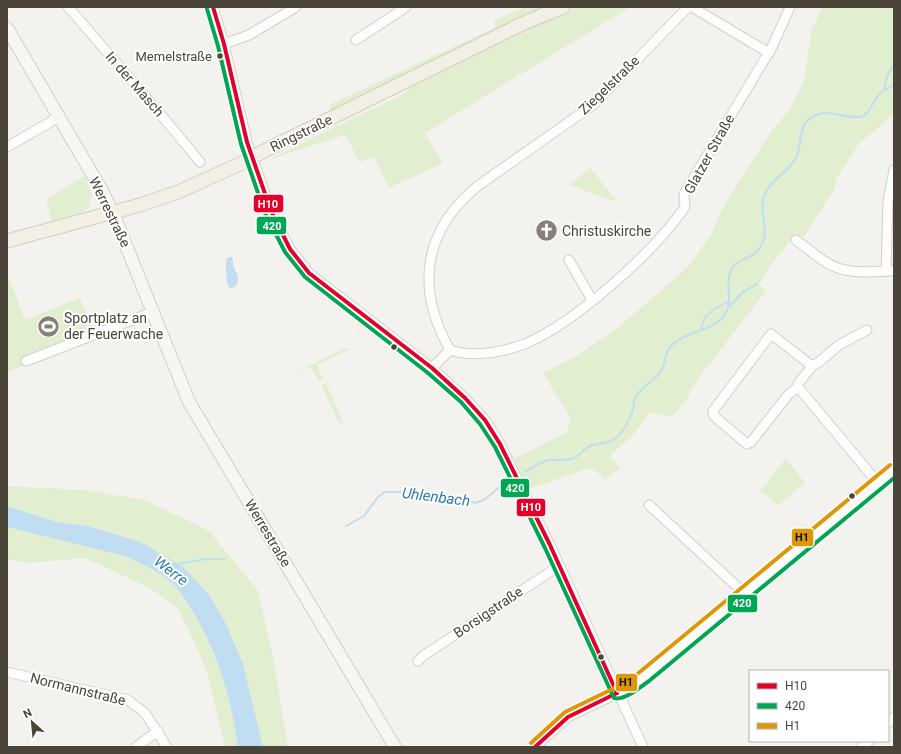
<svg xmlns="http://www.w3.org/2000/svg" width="901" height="754" viewBox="0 0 901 754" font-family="Roboto,sans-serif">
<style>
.green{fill:#e1eecf}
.water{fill:#c0ddf1}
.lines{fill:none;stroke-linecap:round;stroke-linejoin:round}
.stream{stroke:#c0ddf1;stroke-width:2}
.minor-casing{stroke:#d2d0cb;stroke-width:11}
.secondary-casing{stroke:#d3cfc5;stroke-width:14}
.primary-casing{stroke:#d6cebb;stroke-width:15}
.minor{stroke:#fdfdfc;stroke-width:9}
.secondary{stroke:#f7f6f1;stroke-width:12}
.primary{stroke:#f2efe6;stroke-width:13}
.primary-bridge-casing{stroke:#d6cebb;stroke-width:15;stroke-linecap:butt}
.primary-bridge{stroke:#f2efe6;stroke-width:13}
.bus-1-casing{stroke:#fff;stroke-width:7}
.bus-2-casing{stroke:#fff;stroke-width:7}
.bus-3-casing{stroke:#fff;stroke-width:7}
.bus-1{stroke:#e4002b;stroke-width:4}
.bus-2{stroke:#00a651;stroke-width:4}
.bus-3{stroke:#dd9709;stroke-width:4}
.bus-dot{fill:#4b4439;stroke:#fff;stroke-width:1.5}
.labels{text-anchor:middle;stroke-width:4;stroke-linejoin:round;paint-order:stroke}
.bus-label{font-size:13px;fill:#4b4439;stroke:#fff;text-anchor:end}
.street-label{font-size:14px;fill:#4b4439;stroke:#fff}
.poi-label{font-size:14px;fill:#4b4439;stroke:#fff;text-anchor:start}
.water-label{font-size:15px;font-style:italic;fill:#2e7ab2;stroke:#fff}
.line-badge{stroke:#fff;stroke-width:1.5}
.badge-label{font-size:11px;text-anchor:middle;font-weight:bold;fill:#fff}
.pale-badge-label{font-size:11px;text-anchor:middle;font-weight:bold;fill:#111}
</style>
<rect width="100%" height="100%" fill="#f4f2ee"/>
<!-- green -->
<g class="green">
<path d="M524,7H549L329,113L331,104L496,27L494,21Z"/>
<path d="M575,7H630L425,133L443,163L389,188L374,157L360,162L345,135L265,161L405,93L414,84L512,35Z"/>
<path d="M823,7H894V114L858,145L837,177L835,188L805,235L790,241L767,270L759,285L766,291L701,375L684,403L671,417L650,412L635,433L610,456L620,468L605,480L595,470L586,469L529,489L514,459L567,432L570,417L543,373L575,357L621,325L689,266L712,233L718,217L731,194L772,130L790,109L804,81L812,29Z"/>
<path d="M590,168L612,195L616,199L613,201L570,185Z"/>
<path d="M85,176L92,195L89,208L81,213L52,221L46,199Z"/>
<path d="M7,273L25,320L80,298L93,331L43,358L7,372Z"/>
<path d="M348,347L349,349L317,365L323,379L319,381L311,367L277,382Z"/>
<path d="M326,383L343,422L342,423H339L322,387V385Z"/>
<path d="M786,458L805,483L778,505L760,491Z"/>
<path d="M7,486L84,490L145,500L209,531L258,591L274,661L288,747H263L243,664L139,541L87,526L57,522L7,506Z"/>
<path d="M7,527L125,556C141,563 158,571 172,583C180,590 186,601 192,610C218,653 231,697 238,747H225L207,673L199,652L178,609L150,588L85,558L28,563L7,559Z"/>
</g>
<!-- water -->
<g class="water">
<path d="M230,257H232C234,261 232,265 234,268C238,275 240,279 235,287L229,288C226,282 225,264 227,258Z"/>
<path d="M7,506L57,522L87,526L139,541L183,567L209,595L225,622L243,664L263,747H238C231,697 218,653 192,610C186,601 180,590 172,583C158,571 141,563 125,556L7,527Z"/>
</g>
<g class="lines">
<!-- stream -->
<g class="stream">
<path d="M885,90L894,85"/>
<path d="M730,306L743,292L757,284"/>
<path d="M701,329L704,319L713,310L729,301"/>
<path d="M525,472C533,467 541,461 550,460C558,459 566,461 574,458C580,456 583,449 590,446C600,443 611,444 618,436C624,430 629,421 632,413C634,408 633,403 635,398C642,385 652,383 660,373C665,367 664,358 668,350C680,332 705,333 719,321C738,304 723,289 731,270C737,257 755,260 762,244C770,229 758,213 764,197C769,180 788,173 796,158C802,146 798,128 809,119C825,106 842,118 859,117C870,117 873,97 884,90L887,76L894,64"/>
<path d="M346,526L364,516L378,497L385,492H419L459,497L475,503L484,500L508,480"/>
<path d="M177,564L206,559H224"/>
</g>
<defs>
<g id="minor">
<path d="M68,7C113,59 158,110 200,162"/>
<path d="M213,7L224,44L247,142L271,211L290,249L309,273L432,368L465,398L485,420L500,444L550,545L643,747"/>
<path d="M692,7L769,53"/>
<path d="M356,40L406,7"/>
<path d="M224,44L249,35L296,7"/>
<path d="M7,147L59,117"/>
<path d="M796,240C810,250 824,264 841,269C857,274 877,271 894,271"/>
<path d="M569,260L592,300"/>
<path d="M886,271L888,201L894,170"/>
<path d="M450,350C472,358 505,352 527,343C577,321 654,252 685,207L684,194L772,47L790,7"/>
<path d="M450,350C415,288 423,230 479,185L593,105L688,7"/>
<path d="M26,361L153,312"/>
<path d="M812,366L819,362L839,345L867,330"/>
<path d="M432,368L450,350"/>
<path d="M798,387L788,395L751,442L747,444L714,416L713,411L771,334L812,366L798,384V387L878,483"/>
<path d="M649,505L744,593"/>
<path d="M418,661L423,656L559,566"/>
<path d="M7,672L128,700L145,713L167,747"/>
<path d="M888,723L894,717"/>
<path d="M136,747L158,731"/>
<path d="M535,747L568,717L630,687L645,676L894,470"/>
<path d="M862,747L869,741"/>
</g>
<path id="secondary" d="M7,28L102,191L113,213L189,402L395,747"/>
<g id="primary">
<path d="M262,152L526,22L563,7"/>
<path d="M7,241L140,205L178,192L242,163"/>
</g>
</defs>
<!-- minor casing -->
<use href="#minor" class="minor-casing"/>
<!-- secondary casing -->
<use href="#secondary" class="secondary-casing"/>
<!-- primary casing -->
<use href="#primary" class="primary-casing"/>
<!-- minor -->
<use href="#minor" class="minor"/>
<!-- secondary -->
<use href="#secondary" class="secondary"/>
<!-- primary -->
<use href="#primary" class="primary"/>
<defs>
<path id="primary-bridge" d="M242,163L262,152"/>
</defs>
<!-- primary-bridge casing -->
<use href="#primary-bridge" class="primary-bridge-casing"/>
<!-- primary-bridge -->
<use href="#primary-bridge" class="primary-bridge"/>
<defs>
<g id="bus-1">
<path d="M213,7L224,44L247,142L271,211L290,249L309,273L432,368L465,398L485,420L500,444L550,545L617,693"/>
<path d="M535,747L568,717L617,693"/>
</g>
<path id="bus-2" d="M207,9L218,46L241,144L265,213L285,252L305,277L428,373L461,402L480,424L495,447L545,548L614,698C625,701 640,687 649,681L894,478"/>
<path id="bus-3" d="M531,743L565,712L627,682L641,671L890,465"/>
</defs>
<!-- bus-1 casing -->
<use href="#bus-1" class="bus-1-casing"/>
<!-- bus-2 casing -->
<use href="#bus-2" class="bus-2-casing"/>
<!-- bus-3 casing -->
<use href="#bus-3" class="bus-3-casing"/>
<!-- bus-1 -->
<use href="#bus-1" class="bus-1"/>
<!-- bus-2 -->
<use href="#bus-2" class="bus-2"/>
<!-- bus-3 -->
<use href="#bus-3" class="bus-3"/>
</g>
<!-- icons -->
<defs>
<symbol id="church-disc" viewBox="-11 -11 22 22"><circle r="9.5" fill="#868178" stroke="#fff"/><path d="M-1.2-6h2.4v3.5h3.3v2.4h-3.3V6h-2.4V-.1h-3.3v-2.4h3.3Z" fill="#fff"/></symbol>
<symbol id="stadium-disc" viewBox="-11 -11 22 22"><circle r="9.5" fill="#868178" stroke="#fff"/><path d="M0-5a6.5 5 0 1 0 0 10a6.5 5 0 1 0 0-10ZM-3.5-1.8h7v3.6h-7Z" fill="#fff"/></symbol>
</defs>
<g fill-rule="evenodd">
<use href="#church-disc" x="534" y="218" width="25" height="25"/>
<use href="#stadium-disc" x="36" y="314" width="25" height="25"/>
</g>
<!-- markers -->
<g class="bus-dot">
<circle cx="220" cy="56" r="3.5"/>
<circle cx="394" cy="347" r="3.5"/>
<circle cx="852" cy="496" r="3.5"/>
<circle cx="601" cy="657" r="3.5"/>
</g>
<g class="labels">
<!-- bus labels -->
<g class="bus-label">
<text x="212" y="61">Memelstraße</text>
</g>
<!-- street labels -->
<g class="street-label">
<text transform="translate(135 84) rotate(49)" y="5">In der Masch</text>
<text transform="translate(609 85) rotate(-44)" y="5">Ziegelstraße</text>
<text transform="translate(301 133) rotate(-26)" y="5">Ringstraße</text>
<text transform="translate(709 154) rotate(-61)" y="5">Glatzer Straße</text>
<text transform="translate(110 212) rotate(64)" y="5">Werrestraße</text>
<text transform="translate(268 533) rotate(59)" y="5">Werrestraße</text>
<text transform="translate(488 612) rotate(-34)" y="5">Borsigstraße</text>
<text transform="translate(78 689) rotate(14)" y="5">Normannstraße</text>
</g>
<!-- poi labels -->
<g class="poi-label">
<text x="562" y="236">Christuskirche</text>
<text x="64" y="323">Sportplatz an<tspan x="64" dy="16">der Feuerwache</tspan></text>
</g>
<!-- water labels -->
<g class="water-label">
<text transform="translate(436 497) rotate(7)" y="5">Uhlenbach</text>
<text transform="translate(171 571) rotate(37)" y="5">Werre</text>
</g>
</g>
<g class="line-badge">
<rect x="253" y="194" width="31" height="19" rx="4" fill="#e4002b"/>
<rect x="256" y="216" width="31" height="19" rx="4" fill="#00a651"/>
<rect x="500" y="478" width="30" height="20" rx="4" fill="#00a651"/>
<rect x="516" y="498" width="30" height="19" rx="4" fill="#e4002b"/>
<rect x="791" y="528" width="23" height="19" rx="4" fill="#dd9709"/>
<rect x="727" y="594" width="31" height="19" rx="4" fill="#00a651"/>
<rect x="615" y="673" width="23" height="19" rx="4" fill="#dd9709"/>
</g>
<g class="badge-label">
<text x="268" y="208">H10</text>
<text x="272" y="230">420</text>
<text x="515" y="492">420</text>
<text x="531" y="511">H10</text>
<text x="742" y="607">420</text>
</g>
<g class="pale-badge-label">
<text x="802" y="541">H1</text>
<text x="626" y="686">H1</text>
</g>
<!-- border -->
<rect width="901" height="754" fill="none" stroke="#4b4439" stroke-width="16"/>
<!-- legend -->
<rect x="749" y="670" width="140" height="72" fill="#ffffff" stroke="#b7b4b0"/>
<rect x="757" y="683" width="20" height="6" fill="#e4002b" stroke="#b7b4b0"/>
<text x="785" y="690" font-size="12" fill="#4b4439">H10</text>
<rect x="757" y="703" width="20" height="6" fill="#00a651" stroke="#b7b4b0"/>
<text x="785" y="710" font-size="12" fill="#4b4439">420</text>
<rect x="757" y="723" width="20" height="6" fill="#dd9709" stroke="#b7b4b0"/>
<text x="785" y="730" font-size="12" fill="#4b4439">H1</text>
<!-- north arrow -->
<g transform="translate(32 722) rotate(333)" stroke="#ffffff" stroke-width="3" paint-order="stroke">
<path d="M0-3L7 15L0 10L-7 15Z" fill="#4b4439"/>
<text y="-6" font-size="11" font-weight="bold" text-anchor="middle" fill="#4b4439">N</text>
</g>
</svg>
